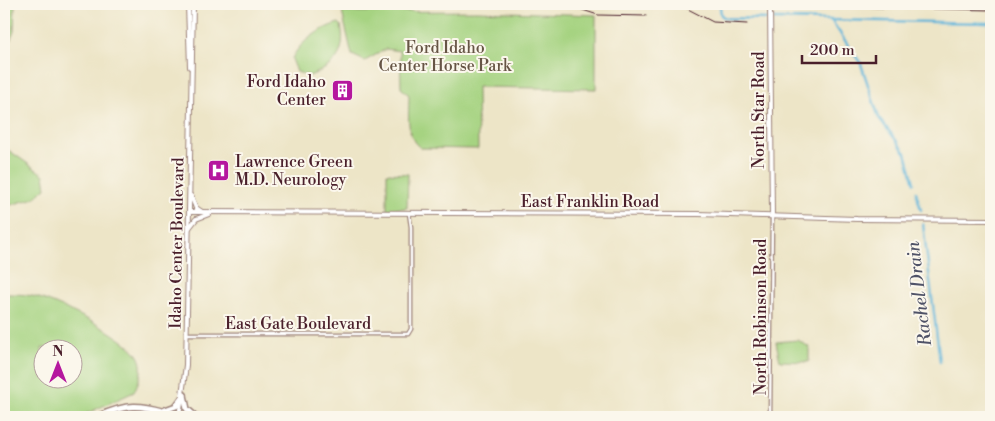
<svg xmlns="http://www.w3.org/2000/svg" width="995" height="421" viewBox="0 0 995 421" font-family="'Libre Bodoni',serif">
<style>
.green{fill:#a6d381;stroke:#787956;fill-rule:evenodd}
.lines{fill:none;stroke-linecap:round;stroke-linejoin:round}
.canal{stroke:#5cb4d9;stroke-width:2.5}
.minor-casing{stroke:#9c8279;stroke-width:5}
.major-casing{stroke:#9c8279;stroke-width:6}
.highway-casing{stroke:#9c8279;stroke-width:8}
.minor{stroke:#fff;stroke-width:2.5}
.major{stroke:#fff;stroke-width:4}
.highway{stroke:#fff;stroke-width:5}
.rail{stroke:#4a1f2b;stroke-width:1}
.labels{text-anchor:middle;stroke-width:4;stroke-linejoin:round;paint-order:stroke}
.park-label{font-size:16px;fill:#665545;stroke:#fbf7ec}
.poi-label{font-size:16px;fill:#4a1f2b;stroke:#fbf7ec;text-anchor:end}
.street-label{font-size:16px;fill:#4a1f2b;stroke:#fbf7ec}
.water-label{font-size:18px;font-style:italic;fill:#505368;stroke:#fbf7ec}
</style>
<rect width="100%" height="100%" fill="#fbf7ec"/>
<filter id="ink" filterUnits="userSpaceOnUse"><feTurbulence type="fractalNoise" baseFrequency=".02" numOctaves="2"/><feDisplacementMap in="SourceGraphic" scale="10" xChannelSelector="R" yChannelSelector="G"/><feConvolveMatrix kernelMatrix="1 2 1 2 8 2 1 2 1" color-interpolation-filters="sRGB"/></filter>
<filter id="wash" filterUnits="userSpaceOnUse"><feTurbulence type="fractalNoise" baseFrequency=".0096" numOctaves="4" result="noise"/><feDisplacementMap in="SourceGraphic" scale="20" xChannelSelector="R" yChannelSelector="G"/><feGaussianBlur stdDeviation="1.12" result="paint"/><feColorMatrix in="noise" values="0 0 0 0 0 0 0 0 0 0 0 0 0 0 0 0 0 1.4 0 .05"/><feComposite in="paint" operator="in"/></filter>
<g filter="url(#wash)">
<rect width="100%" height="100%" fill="#ede5c7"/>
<!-- green -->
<g class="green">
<path d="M4,4H15L14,31L4,57Z"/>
<path d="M477,11L596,15V89L477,87L478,149L421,148C405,139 409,112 409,95L401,88L400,51L386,49L365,61L352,55L342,12Z"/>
<path d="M339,23L341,25C347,54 334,67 309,76L297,72L292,59C299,42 322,27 339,23Z"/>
<path d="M4,147L44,175L46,188L34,198L4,207Z"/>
<path d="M387,173L408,174L407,208L387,210Z"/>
<path d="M4,259L5,294C14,294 23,294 32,296C55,301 127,336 138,356C145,368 139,381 134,392L79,417H4ZM72,348V378H42V348Z"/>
<path d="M798,340L809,347V362L780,361L776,342Z"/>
</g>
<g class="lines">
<!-- canal -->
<g class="canal">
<path d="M720,7L721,15L725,18L767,19"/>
<path d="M774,19L991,23"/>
<path d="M831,20L861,64L879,118L906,153L914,183"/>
<path d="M916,192L921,210"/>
<path d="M923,224L940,362"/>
</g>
</g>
</g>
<g filter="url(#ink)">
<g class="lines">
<defs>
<g id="minor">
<path d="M187,334H408L411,329V227L409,213"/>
<path d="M770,417L772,216"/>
</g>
<g id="major">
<path d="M188,4L190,67"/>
<path d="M770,4L772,216"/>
<path d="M191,196L196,208L202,212"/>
<path d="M190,212L698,214L857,219L991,220"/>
<path d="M189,228L196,219L209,214"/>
<path d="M179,417L186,365L193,4"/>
</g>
<g id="highway">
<path d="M184,395L187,409L196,417"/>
<path d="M165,410L176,406L184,395"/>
<path d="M97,417C138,398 147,409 187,417"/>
</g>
</defs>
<!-- minor casing -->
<use href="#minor" class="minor-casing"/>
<!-- major casing -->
<use href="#major" class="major-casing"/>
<!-- highway casing -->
<use href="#highway" class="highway-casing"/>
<!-- minor -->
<use href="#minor" class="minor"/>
<!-- major -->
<use href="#major" class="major"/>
<!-- highway -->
<use href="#highway" class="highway"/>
<!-- rail -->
<g class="rail">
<path d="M564,4L598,15L646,16"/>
<path d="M671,4L686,8L713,22L747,24"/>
<path d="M697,4L991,10"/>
</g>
</g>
</g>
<!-- icons -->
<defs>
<symbol id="building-square" viewBox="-11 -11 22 22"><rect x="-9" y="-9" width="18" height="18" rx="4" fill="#b5179e" stroke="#fbf7ec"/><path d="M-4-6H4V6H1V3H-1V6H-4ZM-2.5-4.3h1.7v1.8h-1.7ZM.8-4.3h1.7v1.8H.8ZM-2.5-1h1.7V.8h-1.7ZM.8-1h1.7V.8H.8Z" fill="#fff"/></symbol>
<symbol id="hospital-square" viewBox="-11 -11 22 22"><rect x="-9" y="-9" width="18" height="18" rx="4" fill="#b5179e" stroke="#fbf7ec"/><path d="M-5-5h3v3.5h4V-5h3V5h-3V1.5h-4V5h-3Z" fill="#fff"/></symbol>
</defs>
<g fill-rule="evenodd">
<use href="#building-square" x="330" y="78" width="25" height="25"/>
<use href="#hospital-square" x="206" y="158" width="25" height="25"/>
</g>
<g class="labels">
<!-- park labels -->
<g class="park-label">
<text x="445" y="53">Ford Idaho<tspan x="445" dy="18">Center Horse Park</tspan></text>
</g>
<!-- poi labels -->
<g class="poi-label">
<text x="326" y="87">Ford Idaho<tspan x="326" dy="18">Center</tspan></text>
<text x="235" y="167" text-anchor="start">Lawrence Green<tspan x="235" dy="18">M.D. Neurology</tspan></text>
</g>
<!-- street labels -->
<g class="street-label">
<text transform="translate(758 110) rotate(-90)" y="6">North Star Road</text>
<text x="590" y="207">East Franklin Road</text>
<text transform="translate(176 243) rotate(-89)" y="6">Idaho Center Boulevard</text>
<text transform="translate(760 317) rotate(-90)" y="6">North Robinson Road</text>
<text x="298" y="329">East Gate Boulevard</text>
</g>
<!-- water labels -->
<g class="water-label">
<text transform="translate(919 294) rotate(-97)" y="6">Rachel Drain</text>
</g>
</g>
<!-- margin -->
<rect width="995" height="421" fill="none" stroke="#fbf7ec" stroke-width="20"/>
<!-- north arrow -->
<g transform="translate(58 364)"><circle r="24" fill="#fbf7ec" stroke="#b4a19f"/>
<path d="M0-4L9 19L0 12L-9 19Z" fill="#b5179e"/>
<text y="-8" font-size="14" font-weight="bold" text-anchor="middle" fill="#4a1f2b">N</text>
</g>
<!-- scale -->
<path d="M802 55v8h74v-8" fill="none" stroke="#4a1f2b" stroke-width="2.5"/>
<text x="810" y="55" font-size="15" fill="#4a1f2b" stroke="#fbf7ec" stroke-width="4" paint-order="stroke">200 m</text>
</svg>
